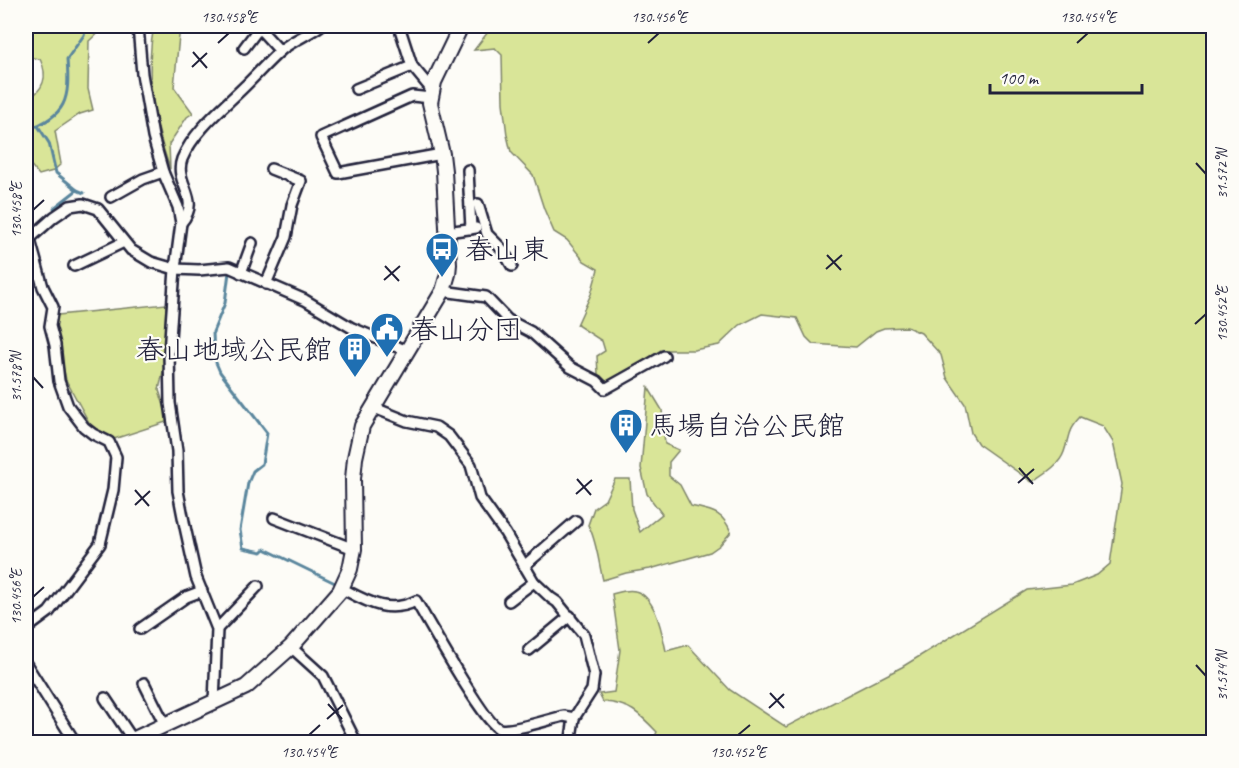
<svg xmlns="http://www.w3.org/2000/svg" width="1239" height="768" viewBox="0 0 1239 768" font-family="Caveat,'Klee One',sans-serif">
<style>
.green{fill:#d9e598;stroke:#7e846a;stroke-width:1.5}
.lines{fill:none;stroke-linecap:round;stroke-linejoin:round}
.stream{stroke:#5a869d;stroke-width:3}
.street-casing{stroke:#22223b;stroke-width:14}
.secondary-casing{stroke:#22223b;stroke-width:18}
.street{stroke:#fdfcf7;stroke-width:9}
.secondary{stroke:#fdfcf7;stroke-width:14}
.ticks{fill:none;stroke:#22223b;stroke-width:2}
.labels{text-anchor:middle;stroke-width:4.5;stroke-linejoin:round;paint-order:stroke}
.poi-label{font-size:28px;fill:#22223b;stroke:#fdfcf7;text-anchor:start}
.neatline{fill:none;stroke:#22223b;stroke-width:2}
.ticks-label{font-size:15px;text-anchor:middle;fill:#22223b}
</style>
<rect width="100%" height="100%" fill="#fdfcf7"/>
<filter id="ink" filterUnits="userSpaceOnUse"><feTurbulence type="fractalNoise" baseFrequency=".0167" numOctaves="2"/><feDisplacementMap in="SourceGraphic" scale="12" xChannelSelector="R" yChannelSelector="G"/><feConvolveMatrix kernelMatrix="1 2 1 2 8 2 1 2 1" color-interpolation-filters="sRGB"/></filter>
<g filter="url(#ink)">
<!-- green -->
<g class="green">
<path d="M26,26H105L89,41L88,89L93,110L80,114L55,131L61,164L53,171L39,175L28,162H26V100C43,91 49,77 40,59L26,57Z"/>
<path d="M154,26H180L174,87L193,113L187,117L169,144L170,169C154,123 144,74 154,26Z"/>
<path d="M488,26H1213V742H652L657,732C639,713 629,703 603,702L599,694L614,692L620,650L612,594C619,592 628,589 635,591C656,596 662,633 666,651L688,645L730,690L786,727L902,667L1027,590L1072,585L1097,575L1110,564L1122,484L1113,442L1103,426L1080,417C1066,432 1070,435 1064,452C1059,466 1044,474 1032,482L978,444L971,433L965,404L947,378L941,355L921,333L907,327L884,328L876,331L856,347L813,344L806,337L797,318L762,314L740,325L719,345L694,350H661L605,385L598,374L597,356L605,351L602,341L577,325L591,294L598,269L584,261L567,240L554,232L544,209L533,175L511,152L507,135L503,103L502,55L495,48L474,50L488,32Z"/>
<path d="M166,304L164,367L159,390L166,412V422L111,440L91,426L66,380L54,325L58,315Z"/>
<path d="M648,387L662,410L665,444L679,450L669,462V476L680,485L691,506C712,511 722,511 731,532L720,545L710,552L650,569L626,573L603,580C599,565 596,537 588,525L594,508L605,500L615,479H630L632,509L640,532L662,514L647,494L641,468Z"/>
</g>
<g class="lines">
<!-- stream -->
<g class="stream">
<path d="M38,126L49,143L56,173L77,190L84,193"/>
<path d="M26,130C67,116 70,99 67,59L84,35L86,26"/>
<path d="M54,208L77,190"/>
<path d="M229,272L225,303L213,332L214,358L220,372L267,433L262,464L253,471L248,483L240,530L243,548L262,552L265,549L335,583"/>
</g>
<defs>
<g id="street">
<path d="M138,26L142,74L153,137L163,172L178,207L181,223L175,269L169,352L170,403L177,451L178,491L185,527L196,577L217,629L214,703"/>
<path d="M399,26L412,66L432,90"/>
<path d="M244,48L259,28L280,51"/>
<path d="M356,89L412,66"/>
<path d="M431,98L412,96L321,137L338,173L442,154"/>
<path d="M468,170L471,229"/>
<path d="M111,197L143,179L163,172"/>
<path d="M478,204L487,234L502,249L512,266"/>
<path d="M181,223C203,199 173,183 182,159C194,130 224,107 245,86C257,74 269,61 281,50C293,40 308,35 320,26"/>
<path d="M446,232L476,228"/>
<path d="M26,242L54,217L70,206L83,204L98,209L131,250L151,262L175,269L199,270L229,267L305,300L352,328L407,351"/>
<path d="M74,266L124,242"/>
<path d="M241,273L252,243"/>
<path d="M266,284L286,237L292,205L301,181L271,169"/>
<path d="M443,291L486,297L508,320L531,332L570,367L597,381L605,389L664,356"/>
<path d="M372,407L407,421L436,427L449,436L471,465L480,498L505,533L534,582L551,598L557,602L584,635L594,675L592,690L574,718L571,738L573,742"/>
<path d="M274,518L354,549"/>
<path d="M524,566L576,521"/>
<path d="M341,588C366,601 388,615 416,601C427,620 486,726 500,729C512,732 550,719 564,716L574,718"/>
<path d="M509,601L534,582"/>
<path d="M26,629L49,612L100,544L113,490L116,457L109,442L93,434L84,427L68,406L59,381L55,345L50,326L53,307L43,287L30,240"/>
<path d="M140,629L186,597L202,591"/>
<path d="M217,629L258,586"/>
<path d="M291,647L323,676L356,742"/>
<path d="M529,650L570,616"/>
<path d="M26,664L75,742"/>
<path d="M144,683L165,725"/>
<path d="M105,698L133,740"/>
</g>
<path id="secondary" d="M128,742L246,687L291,647L340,591L350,569L354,549L353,479L355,458L362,426L443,291L448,274L449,264L444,171L442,154L430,103L434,82L461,26"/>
</defs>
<!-- street casing -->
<use href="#street" class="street-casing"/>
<!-- secondary casing -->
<use href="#secondary" class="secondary-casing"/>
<!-- street -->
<use href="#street" class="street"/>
<!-- secondary -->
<use href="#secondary" class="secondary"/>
</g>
</g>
<!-- ticks -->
<path class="ticks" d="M218,43L229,33M648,43L659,33M1077,43L1088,33M193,52L207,68M192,67L207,53M1196,163L1206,174M33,210L44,200M827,255L841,270M385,266L399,281M826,269L842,255M384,280L400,266M1195,324L1206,314M33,377L43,388M1019,468L1033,484M577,479L591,495M1018,483L1034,469M135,490L149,506M576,494L592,480M135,505L150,491M33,597L44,587M1196,665L1206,676M770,693L784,708M328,704L342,719M769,708L784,694M327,719L343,705M309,735L320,725M738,735L750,725"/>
<!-- icons -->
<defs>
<symbol id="bus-pin" viewBox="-11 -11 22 30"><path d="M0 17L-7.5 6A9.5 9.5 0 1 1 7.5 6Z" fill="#1f6fb2" stroke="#fdfcf7"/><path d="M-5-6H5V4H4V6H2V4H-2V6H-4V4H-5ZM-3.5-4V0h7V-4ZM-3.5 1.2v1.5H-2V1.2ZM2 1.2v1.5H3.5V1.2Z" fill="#fff"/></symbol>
<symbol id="civic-pin" viewBox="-11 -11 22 30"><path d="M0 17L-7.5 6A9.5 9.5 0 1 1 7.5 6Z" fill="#1f6fb2" stroke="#fdfcf7"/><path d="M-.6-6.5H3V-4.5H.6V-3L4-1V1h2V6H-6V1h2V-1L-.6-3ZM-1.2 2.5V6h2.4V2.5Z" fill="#fff"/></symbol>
<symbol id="building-pin" viewBox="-11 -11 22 30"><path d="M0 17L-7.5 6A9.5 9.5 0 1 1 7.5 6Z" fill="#1f6fb2" stroke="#fdfcf7"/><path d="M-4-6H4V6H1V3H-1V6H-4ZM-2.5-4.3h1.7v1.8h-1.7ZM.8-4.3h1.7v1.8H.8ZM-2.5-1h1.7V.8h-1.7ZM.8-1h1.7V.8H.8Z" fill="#fff"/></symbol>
</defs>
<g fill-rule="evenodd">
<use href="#bus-pin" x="423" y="230" width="38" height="52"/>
<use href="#civic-pin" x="368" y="310" width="38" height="52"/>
<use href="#building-pin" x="336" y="330" width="38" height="52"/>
<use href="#building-pin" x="607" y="406" width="38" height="52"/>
</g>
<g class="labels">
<!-- poi labels -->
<g class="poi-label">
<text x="465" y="259">春山東</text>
<text x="410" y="339">春山分団</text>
<text x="332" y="359" text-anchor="end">春山地域公民館</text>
<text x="649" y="435">馬場自治公民館</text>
</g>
</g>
<!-- margin -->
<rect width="1239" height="768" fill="none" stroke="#fdfcf7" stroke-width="66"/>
<!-- scale -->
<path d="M990 84v9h152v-9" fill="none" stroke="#22223b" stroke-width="3"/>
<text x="999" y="84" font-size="18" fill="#22223b" stroke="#fdfcf7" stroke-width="4.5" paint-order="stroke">100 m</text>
<rect x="33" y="33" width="1173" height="702" class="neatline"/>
<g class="ticks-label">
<text x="229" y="22">130.458°E</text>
<text x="659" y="22">130.456°E</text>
<text x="1088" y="22">130.454°E</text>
<text transform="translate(1222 174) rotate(-90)" y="5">31.572°N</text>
<text transform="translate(16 210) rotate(-90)" y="5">130.458°E</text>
<text transform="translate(1222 314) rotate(-90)" y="5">130.452°E</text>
<text transform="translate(16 377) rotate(-90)" y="5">31.578°N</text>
<text transform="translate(16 597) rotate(-90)" y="5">130.456°E</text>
<text transform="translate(1222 676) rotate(-90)" y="5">31.574°N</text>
<text x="309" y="757">130.454°E</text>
<text x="738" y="757">130.452°E</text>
</g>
</svg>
